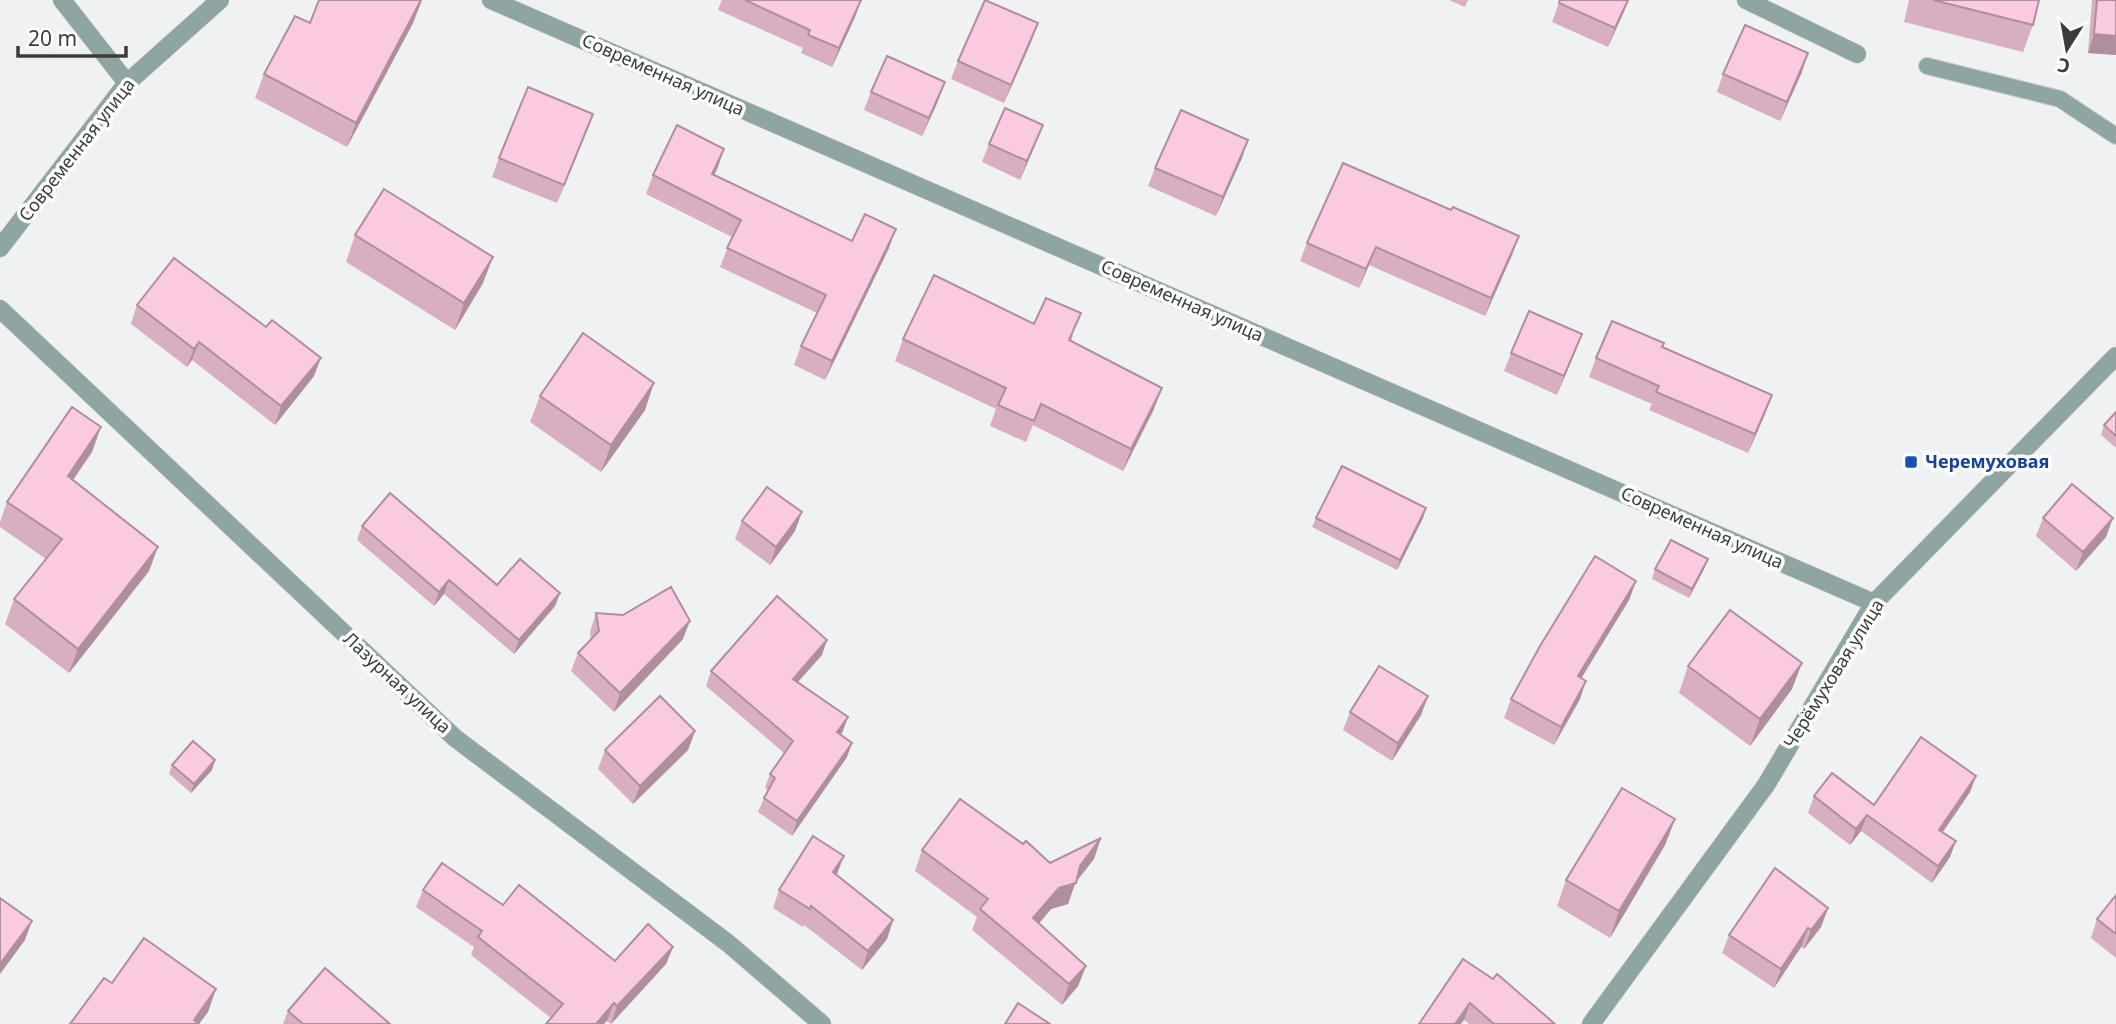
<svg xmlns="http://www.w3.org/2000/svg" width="2116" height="1024" viewBox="0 0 2116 1024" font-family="'Noto Sans',sans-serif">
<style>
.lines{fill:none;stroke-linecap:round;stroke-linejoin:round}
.service-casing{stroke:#cccdcf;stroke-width:18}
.minor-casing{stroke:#cccdcf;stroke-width:19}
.tertiary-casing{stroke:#cccdcf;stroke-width:19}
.service{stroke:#8ea5a1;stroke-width:16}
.minor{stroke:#8ea5a1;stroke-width:18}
.tertiary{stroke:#8ea5a1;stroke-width:18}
.wall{fill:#d7afc1}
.shaded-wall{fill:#af8e9d}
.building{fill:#facbe0;stroke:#af8e9d;stroke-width:2}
.transit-dot{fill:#1a4fb4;stroke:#feffff;stroke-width:2.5}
.labels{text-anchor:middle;stroke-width:7;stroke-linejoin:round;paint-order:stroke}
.street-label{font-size:18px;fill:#3c3c3d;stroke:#feffff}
.transit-label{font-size:18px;font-weight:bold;fill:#164399;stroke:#feffff;text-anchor:start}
</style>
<rect width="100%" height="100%" fill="#f0f1f3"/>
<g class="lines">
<defs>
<path id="service" d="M1927,66L2060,99L2116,136"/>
<g id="minor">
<path d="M62,0L127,83"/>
<path d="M491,0L1874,603"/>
<path d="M1746,0L1857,54"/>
<path d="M0,309L455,738L729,944L822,1024"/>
<path d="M1591,1024L1766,785L1874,603L2116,356"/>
</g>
<path id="tertiary" d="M0,248L127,83L220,0"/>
</defs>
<!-- service casing -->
<use href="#service" class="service-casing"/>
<!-- minor casing -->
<use href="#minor" class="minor-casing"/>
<!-- tertiary casing -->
<use href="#tertiary" class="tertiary-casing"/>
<!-- service -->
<use href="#service" class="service"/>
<!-- minor -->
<use href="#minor" class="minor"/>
<!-- tertiary -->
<use href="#tertiary" class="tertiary"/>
</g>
<!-- wall -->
<g class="wall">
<path d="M422,0L413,23L347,147L255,98L264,74L310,23Z"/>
<path d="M722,0H861L855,17L832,67L801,53L803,48L718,10Z"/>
<path d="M1449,0H1468L1465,7Z"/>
<path d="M1560,0H1629L1608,47L1552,22Z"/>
<path d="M1909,0H2039L2033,25L2023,52L1904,22Z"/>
<path d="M2092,0H2116V55L2088,53Z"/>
<path d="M1031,42L1004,103L951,79L958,61Z"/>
<path d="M1802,72L1780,121L1717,92L1723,74Z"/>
<path d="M871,92L938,101L922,136L864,110Z"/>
<path d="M593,114L557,203L492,177L499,158Z"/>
<path d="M1036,143L1020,180L982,162L989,144Z"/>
<path d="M1242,158L1216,216L1148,186L1155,168Z"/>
<path d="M718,167L714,175L852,241L889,248L825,380L794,365L801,346L817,313L720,267L732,237L646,194L653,175Z"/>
<path d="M1451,210L1519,236L1512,255L1485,316L1369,265L1359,288L1300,261L1307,243Z"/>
<path d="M355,235L483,283L455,330L346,262Z"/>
<path d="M137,305L314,376L275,425L192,360L187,367L131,324Z"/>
<path d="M1034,324L1073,335L1071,341L1154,409L1123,471L1033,425L1026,442L990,426L996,409L895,361L903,339Z"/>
<path d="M1582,334L1557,395L1504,371L1511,353Z"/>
<path d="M1662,347L1772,395L1765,414L1748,453L1649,410L1652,404L1589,377L1596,358Z"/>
<path d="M540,396L645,410L601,472L530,422Z"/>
<path d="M2116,412V448L2101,435L2104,425Z"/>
<path d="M92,452L73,480L149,571L69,673L5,624L14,599L46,559L0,527V522L7,502Z"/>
<path d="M1316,518H1423L1397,570L1312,527Z"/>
<path d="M2043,518L2106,537L2076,571L2036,536Z"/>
<path d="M742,521L795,531L770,565L735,539Z"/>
<path d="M362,526L497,585L560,593L555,606L514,654L444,594L434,606L357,540Z"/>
<path d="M1708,559L1704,569L1689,598L1652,579L1655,569Z"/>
<path d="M1636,581L1629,600L1581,678L1580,699L1554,745L1504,718L1511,699Z"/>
<path d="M596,613L623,615L683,639L614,712L571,671L578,653L591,640L590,632Z"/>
<path d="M822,655L798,682L843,731L841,734L847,757L792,836L758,812L764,798L768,791L765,788L770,774L784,753L706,686L711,671Z"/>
<path d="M1688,666L1792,689L1750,746L1679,693Z"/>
<path d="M1428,696L1421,715L1392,761L1343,730L1350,712Z"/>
<path d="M695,731L688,750L633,804L598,769L605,750Z"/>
<path d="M172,765L212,770L191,793L169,774Z"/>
<path d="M1976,776L1970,792L1943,832L1950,857L1932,883L1861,831L1850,845L1808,813L1814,796L1874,805Z"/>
<path d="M1675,819L1665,845L1610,938L1557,906L1566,880Z"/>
<path d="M1023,844L1050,863L1094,859L1076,882L1068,904L1051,909L1039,924L1086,966L1078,986L1062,1005L972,930L977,917L915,871L922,850Z"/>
<path d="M836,875L893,920L887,939L862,970L804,925L803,927L773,908L779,890Z"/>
<path d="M423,890L503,905L615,961L673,947L666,964L611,1024L607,1021L551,1018L471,955L474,947L416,907Z"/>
<path d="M2116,895V958L2091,938L2097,919Z"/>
<path d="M1828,908L1821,927L1804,949L1801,947L1774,988L1722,953L1729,935Z"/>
<path d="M1463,959L1555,1024H1469L1464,1020Z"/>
<path d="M288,1011L390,1024H283Z"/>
</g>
<!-- shaded-wall -->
<g class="shaded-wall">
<path d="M422,0L413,23L347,147L356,123Z"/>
<path d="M861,0L855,17L832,67L839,48Z"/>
<path d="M1628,0H1629L1608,47L1615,28Z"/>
<path d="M1038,23L1031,42L1004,103L1011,85Z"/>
<path d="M2094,34L2116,36V55L2088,53Z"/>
<path d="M1808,53L1802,72L1780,121L1787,102Z"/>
<path d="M945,82L938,101L922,136L929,118Z"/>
<path d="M593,114L586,133L557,203L564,185Z"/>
<path d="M1043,125L1036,143L1020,180L1027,161Z"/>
<path d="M1248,140L1242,158L1216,216L1223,197Z"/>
<path d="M724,149L718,167L705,193L712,174Z"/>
<path d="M896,229L889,248L825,380L832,361Z"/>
<path d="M1519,236L1512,255L1485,316L1491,298Z"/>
<path d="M1376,247L1369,265L1359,288L1366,269Z"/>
<path d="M493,257L483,283L455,330L464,303Z"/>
<path d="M1582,334L1575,352L1557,395L1564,376Z"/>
<path d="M199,342L192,360L187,367L194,349Z"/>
<path d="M321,358L314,376L275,425L281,406Z"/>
<path d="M654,383L645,410L601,472L611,445Z"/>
<path d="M1162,388L1154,409L1123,471L1131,449Z"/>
<path d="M1772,395L1765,414L1748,453L1755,434Z"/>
<path d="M101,427L92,452L59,500L68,476Z"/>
<path d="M1426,508L1423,518L1397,570L1400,560Z"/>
<path d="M802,512L795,531L770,565L776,547Z"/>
<path d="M2113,518L2106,537L2076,571L2083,552Z"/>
<path d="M158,547L149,571L69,673L78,649Z"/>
<path d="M1708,559L1704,569L1689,598L1692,589Z"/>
<path d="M449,580L444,594L434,606L439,592Z"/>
<path d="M1636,581L1629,600L1571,695L1578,676Z"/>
<path d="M560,593L555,606L514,654L519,640Z"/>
<path d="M690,621L683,639L614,712L620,693Z"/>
<path d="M827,640L822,655L788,693L793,679Z"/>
<path d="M1802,663L1792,689L1750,746L1760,719Z"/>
<path d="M1586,681L1580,699L1554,745L1561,727Z"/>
<path d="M1428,696L1421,715L1392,761L1398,743Z"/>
<path d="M848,717L843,731L832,747L837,732Z"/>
<path d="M695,731L688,750L633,804L640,786Z"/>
<path d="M852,743L847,757L792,836L797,821Z"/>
<path d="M215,760L212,770L191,793L194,784Z"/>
<path d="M1976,776L1970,792L1933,846L1939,830Z"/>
<path d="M1867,815L1861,831L1850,845L1856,829Z"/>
<path d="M1675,819L1665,845L1610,938L1619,911Z"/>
<path d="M1101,838L1094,859L1075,883L1068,904L1051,909L1025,939L1033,918L1080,866Z"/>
<path d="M1956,841L1950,857L1932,883L1938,866Z"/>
<path d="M844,856L837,874L826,891L833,872Z"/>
<path d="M1828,908L1821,927L1804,949L1811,930Z"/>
<path d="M893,920L887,939L862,970L868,951Z"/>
<path d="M32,921L25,940L0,974V964Z"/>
<path d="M1808,928L1801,947L1774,988L1781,969Z"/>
<path d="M673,947L666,964L611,1024L617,1006Z"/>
<path d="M1086,966L1078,986L1062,1005L1069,984Z"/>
<path d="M216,989L208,1012L199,1024L194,1020Z"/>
<path d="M614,1003L607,1021L604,1024H596Z"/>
<path d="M1470,1003L1464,1020L1461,1024H1455Z"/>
</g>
<!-- building -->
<g class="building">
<path d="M319,0H421L356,123L264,74L295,16L310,23Z"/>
<path d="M745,0H861L839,48L808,35L810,30Z"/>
<path d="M985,0L1038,23L1011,85L958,61Z"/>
<path d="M1560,0H1628L1615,28L1559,3Z"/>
<path d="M1933,0H2039L2033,25Z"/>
<path d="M2097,0H2116V36L2094,34Z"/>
<path d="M1745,25L1808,53L1787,102L1723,74Z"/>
<path d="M887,56L945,82L929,118L871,92Z"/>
<path d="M528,87L593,114L564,185L499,158Z"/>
<path d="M1005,108L1043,125L1027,161L989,144Z"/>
<path d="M1181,110L1248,140L1223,197L1155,168Z"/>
<path d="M677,125L724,149L712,174L852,241L865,214L896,229L832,361L801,346L826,295L727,248L741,220L653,175Z"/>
<path d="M1343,163L1451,210L1453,207L1519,236L1491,298L1376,247L1366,269L1307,243Z"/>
<path d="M384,189L493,257L464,303L355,235Z"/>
<path d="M174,258L266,327L272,320L321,358L281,406L199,342L194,349L137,305Z"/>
<path d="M934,275L1034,324L1046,298L1081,313L1069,340L1162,388L1131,449L1041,404L1034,421L998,405L1006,388L903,339Z"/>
<path d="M1529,311L1582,334L1564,376L1511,353Z"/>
<path d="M1612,321L1664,343L1662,347L1772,395L1755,434L1656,392L1659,386L1596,358Z"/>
<path d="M583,333L654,383L611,445L540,396Z"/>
<path d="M72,407L101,427L68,476L158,547L78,649L14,599L62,539L7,502Z"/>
<path d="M2116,412V436L2104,425Z"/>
<path d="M1342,466L1426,508L1400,560L1316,518Z"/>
<path d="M2072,484L2113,518L2083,552L2043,518Z"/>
<path d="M767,487L802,512L776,547L742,521Z"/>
<path d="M390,493L497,585L520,559L560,593L519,640L449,580L439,592L362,526Z"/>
<path d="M1671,540L1708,559L1692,589L1655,569Z"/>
<path d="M1595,556L1636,581L1578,676L1586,681L1561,727L1511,699L1540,646Z"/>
<path d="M671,587L690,621L620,693L578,653L599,631L596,613L623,615Z"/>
<path d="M777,596L827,640L793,679L848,717L837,732L852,743L797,821L764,798L775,778L770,774L793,741L711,671Z"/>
<path d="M1730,610L1802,663L1760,719L1688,666Z"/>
<path d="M1379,666L1428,696L1398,743L1350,712Z"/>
<path d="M660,696L695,731L640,786L605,750Z"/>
<path d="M1921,737L1976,776L1939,830L1956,841L1938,866L1867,815L1856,829L1814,796L1832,773L1874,805Z"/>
<path d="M193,741L215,760L194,784L172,765Z"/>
<path d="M1622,788L1675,819L1619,911L1566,880Z"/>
<path d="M960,799L1023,844L1026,841L1050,863L1101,838L1080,866L1076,883L1059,888L1033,918L1086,966L1069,984L980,909L988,899L922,850Z"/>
<path d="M813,836L844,856L833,872L893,920L868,951L811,906L810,909L779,890Z"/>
<path d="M442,863L503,905L519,885L615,961L648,924L673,947L617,1006L614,1003L596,1024H546L563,1004L478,937L482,931L423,890Z"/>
<path d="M1775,868L1828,908L1811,930L1808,928L1781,969L1729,935Z"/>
<path d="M2116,895V934L2097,919Z"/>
<path d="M0,898L32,921L0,964Z"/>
<path d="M144,938L216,989L194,1020L199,1024H70L104,978L112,983Z"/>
<path d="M1463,959L1493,979L1497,974L1555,1024H1494L1470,1003L1455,1024H1419Z"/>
<path d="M325,968L390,1024H303L288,1011Z"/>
<path d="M1018,1003L1050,1024H1005Z"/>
</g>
<!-- markers -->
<rect class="transit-dot" x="1904" y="455" width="14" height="14" rx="3.5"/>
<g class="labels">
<!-- street labels -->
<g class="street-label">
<text transform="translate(663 75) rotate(24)" y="6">Современная улица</text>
<text transform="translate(77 150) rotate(-52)" y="6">Современная улица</text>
<text transform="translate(1182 301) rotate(24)" y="6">Современная улица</text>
<text transform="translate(1702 528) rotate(24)" y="6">Современная улица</text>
<text transform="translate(1834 674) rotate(-58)" y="6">Черёмуховая улица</text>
<text transform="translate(397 683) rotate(43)" y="6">Лазурная улица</text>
</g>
<!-- transit labels -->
<g class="transit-label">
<text x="1925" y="468">Черемуховая</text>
</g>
</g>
<!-- north arrow -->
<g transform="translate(2067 49) rotate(191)" stroke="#feffff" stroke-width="5" paint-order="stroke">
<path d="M0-5L12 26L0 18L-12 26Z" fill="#3c3c3d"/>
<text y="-10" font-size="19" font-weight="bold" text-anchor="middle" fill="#3c3c3d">С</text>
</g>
<!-- scale -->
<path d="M18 46v10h108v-10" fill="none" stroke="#3c3c3d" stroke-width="3.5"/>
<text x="28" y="46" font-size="21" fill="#3c3c3d" stroke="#feffff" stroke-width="5" paint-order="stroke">20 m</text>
</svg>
